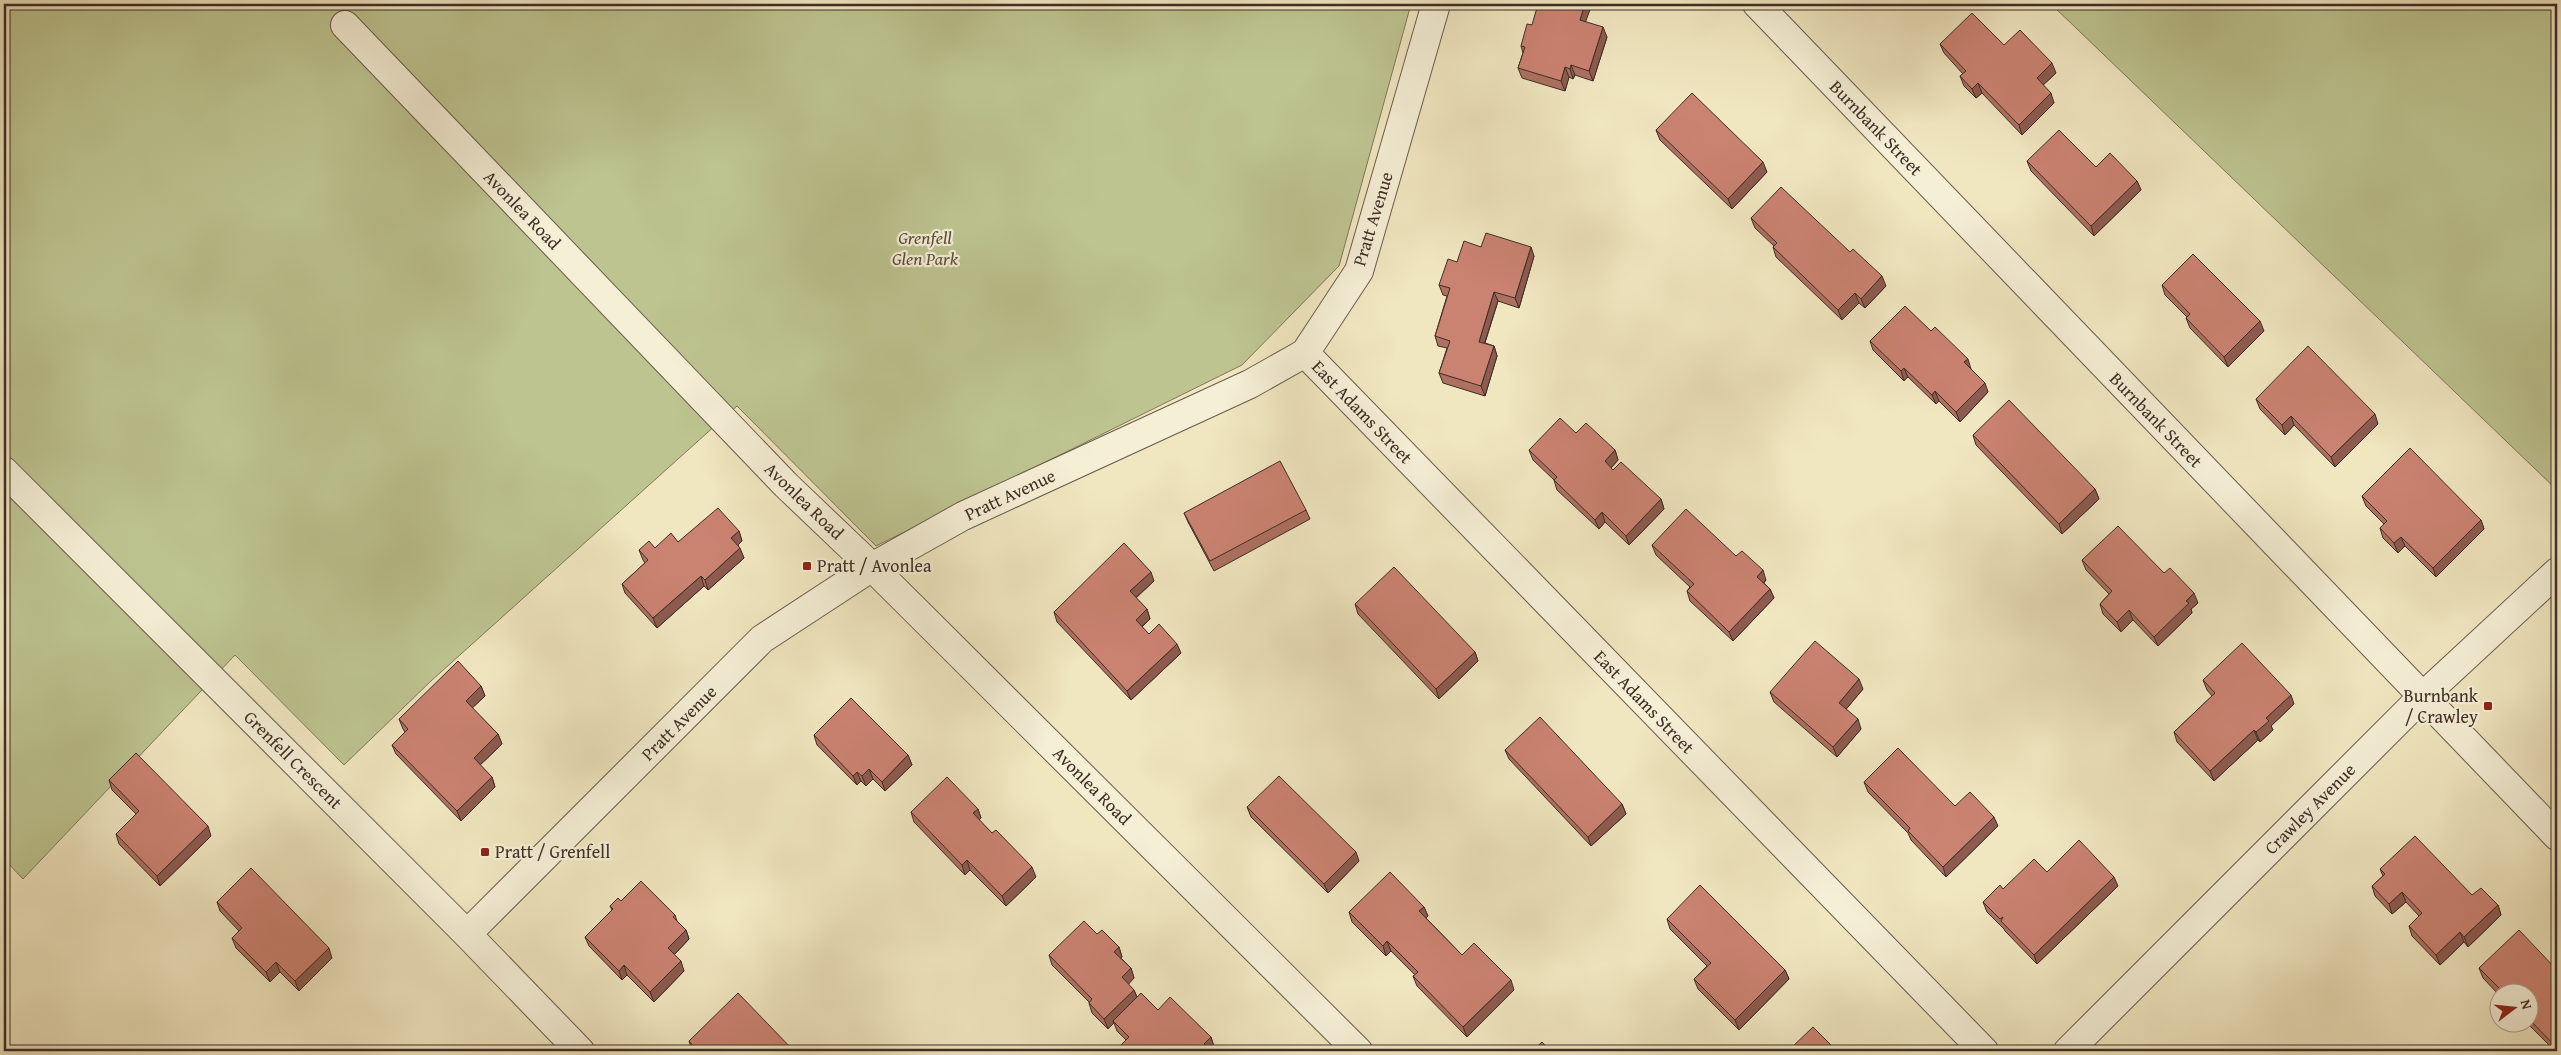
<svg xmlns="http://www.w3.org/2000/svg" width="2561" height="1055" viewBox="0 0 2561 1055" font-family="'Gentium Book Plus',serif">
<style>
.green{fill:#bdc490;stroke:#7e795b}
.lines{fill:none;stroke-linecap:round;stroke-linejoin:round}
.minor-casing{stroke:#6a5c4c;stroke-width:30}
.minor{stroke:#f5efd6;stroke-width:28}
.wall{fill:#ae7061;stroke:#3e2e26}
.shaded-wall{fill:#8d5b4f;stroke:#3e2e26}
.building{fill:#ca8271;stroke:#3e2e26}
.poi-dot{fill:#8f2418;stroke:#f5efd6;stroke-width:2}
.labels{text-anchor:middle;stroke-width:4.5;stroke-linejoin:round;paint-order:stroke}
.street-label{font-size:18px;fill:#3e2e26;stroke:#f5efd6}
.park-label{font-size:18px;font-style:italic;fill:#574c3b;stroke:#f5efd6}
.poi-label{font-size:18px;fill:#3e2e26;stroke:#f5efd6;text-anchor:start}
</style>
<rect width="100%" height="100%" fill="#f0e6c0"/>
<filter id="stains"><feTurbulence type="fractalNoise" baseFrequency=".004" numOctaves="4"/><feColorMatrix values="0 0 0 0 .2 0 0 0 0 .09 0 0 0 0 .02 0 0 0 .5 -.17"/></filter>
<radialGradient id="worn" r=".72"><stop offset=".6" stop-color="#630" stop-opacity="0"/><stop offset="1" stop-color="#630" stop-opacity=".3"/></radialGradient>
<!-- green -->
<g class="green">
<path d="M4,4H1411L1339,266L1242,365L876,546L737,406L431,681L344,765L235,655L23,879L4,859Z"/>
<path d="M2051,4H2557V490Z"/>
</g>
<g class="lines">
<defs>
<g id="minor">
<path d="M1757,4L2557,836"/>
<path d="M345,25L786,485L872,567L1358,1051"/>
<path d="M1305,353L1984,1051"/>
<path d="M4,471L467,934L580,1051"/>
<path d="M467,934L762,639L872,567L963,516L1250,384L1305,353L1359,271L1436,4"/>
<path d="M2068,1051L2422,697L2557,572"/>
</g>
</defs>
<!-- minor casing -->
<use href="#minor" class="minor-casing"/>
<!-- minor -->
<use href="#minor" class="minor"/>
</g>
<!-- wall -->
<g class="wall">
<path d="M1886,4H1897L1891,10Z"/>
<path d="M1586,22L1607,37L1593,81L1575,75L1573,79L1569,77L1565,91L1522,78L1518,68L1523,53L1521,46Z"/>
<path d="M1940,44L2004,45L2056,73L2043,85L2054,103L2022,135L1982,93L1976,98L1964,86L1960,76L1963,74L1944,53Z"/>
<path d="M1656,130L1767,172L1732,209L1660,140Z"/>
<path d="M2027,161L2096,167L2137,181L2141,190L2094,236L2031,171Z"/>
<path d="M1751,218L1886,286L1865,308L1859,303L1842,320L1776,257L1773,247L1774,246L1755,228Z"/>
<path d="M1481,247L1534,256L1519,308L1498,301L1485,343L1494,346L1497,356L1485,396L1443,383L1439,373L1447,348L1438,346L1435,336L1447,296L1443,295L1439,285L1457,262Z"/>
<path d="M2162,285L2264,331L2228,367L2190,328L2186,318L2187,317L2165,295Z"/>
<path d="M1931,331L1971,369L1988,392L1960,422L1939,401L1936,404L1908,377L1904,381L1873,350L1870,341Z"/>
<path d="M2256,399L2378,424L2335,467L2294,425L2285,435L2260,409Z"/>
<path d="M1576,433L1615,450L1618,460L1611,468L1613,470L1661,499L1664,509L1629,545L1605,522L1599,529L1557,490L1554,480L1533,460L1529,450Z"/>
<path d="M1973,435L2095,489L2099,499L2062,534L1976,445Z"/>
<path d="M2362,496L2481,520L2484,529L2436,577L2405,546L2398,553L2383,538L2380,528L2384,524L2366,506Z"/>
<path d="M1306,510L1310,519L1214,571L1188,522L1184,513Z"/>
<path d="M739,531L742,541L738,545L744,558L708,590L704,586L657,628L625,593L622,584L645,563L643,560L639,550L655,548L678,542Z"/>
<path d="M1652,545L1736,556L1766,580L1764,583L1770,589L1774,598L1733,641L1690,601L1687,591L1690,587L1656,555Z"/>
<path d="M2082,560L2164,573L2198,603L2191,609L2192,613L2158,646L2133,620L2121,632L2103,614L2100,604L2109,594L2086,570Z"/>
<path d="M1154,581L1136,598L1147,609L1150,619L1142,627L1149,634L1181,653L1131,700L1057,622L1054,612Z"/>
<path d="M1355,604L1475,652L1478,661L1439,699L1358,614Z"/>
<path d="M2203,680L2294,704L2271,726L2273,730L2260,742L2258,740L2214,781L2177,742L2174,732L2212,696L2207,690Z"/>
<path d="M481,686L485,696L472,708L498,734L502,744L480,765L492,777L495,787L461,821L396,754L392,745L405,732L403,729L399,719Z"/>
<path d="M1863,689L1846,709L1861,729L1837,757L1774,702L1770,692Z"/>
<path d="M814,735L908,755L912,765L885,791L873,779L866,786L861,781L857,785L817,745Z"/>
<path d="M1505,750L1622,804L1626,814L1591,846L1509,759Z"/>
<path d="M109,780L211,836L160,886L119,844L116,834L136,814L112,790Z"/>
<path d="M1864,782L1955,806L1998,826L1946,877L1911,840L1908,833L1868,792Z"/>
<path d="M1247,807L1359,861L1328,893L1251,817Z"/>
<path d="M978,809L981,818L979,820L1036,877L1006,906L970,870L965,875L914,822L911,812Z"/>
<path d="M2380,869L2472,895L2498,905L2501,915L2468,947L2464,942L2440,965L2412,936L2409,926L2419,916L2406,902L2392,914L2375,896L2372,886L2383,876Z"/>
<path d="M2047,872L2118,886L2037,964L2005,931L2004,929L1987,912L1983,902L2003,889Z"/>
<path d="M621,901L675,915L677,921L686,930L689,939L674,955L684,971L654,1002L627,975L622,980L589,946L585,937L612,910L610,906Z"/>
<path d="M217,902L332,958L299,991L280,972L270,982L236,948L232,938L239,931L220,911Z"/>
<path d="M1424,907L1428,916L1426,918L1462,955L1514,990L1467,1037L1417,986L1413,976L1415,975L1391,951L1386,956L1352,922L1349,912Z"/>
<path d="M1667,919L1785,970L1789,979L1739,1030L1698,989L1694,979L1707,966L1670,929Z"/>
<path d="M1097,934L1119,947L1122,957L1121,958L1131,968L1134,978L1128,984L1134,990L1137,997L1158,1010L1211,1037L1214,1047L1119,1050L1118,1048L1126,1040L1117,1031L1114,1023L1108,1029L1092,1013L1089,1003V1002L1052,965L1049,955Z"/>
<path d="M2479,968L2557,970V1051H2555L2526,1022H2528V992H2498V994L2483,978Z"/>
<path d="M689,1041L794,1051H692Z"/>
</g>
<!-- shaded-wall -->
<g class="shaded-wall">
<path d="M1585,4H1592L1583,29L1580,20Z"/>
<path d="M1889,4H1897L1891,10Z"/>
<path d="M1603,27L1607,37L1593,81L1589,71Z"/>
<path d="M2052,63L2056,73L2040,88L2037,78Z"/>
<path d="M1571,65L1575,75L1573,79L1570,69Z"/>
<path d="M1565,67L1569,77L1565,91L1561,81Z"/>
<path d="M1978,83L1982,93L1976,98L1972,89Z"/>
<path d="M2051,93L2054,103L2022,135L2019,125Z"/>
<path d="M1763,162L1767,172L1732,209L1728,199Z"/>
<path d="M2137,181L2141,190L2094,236L2091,226Z"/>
<path d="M1531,247L1534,256L1519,308L1515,298Z"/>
<path d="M1882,276L1886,286L1865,308L1861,299Z"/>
<path d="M1494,292L1498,301L1482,351L1479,342Z"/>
<path d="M1855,293L1859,303L1842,320L1838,310Z"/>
<path d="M2260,321L2264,331L2228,367L2224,357Z"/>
<path d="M1494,346L1497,356L1485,396L1481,386Z"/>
<path d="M1968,359L1971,369L1968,372L1964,362Z"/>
<path d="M1904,368L1908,377L1904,381L1901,371Z"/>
<path d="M1985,383L1988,392L1960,422L1956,412Z"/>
<path d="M1935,391L1939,401L1936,404L1932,395Z"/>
<path d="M2375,414L2378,424L2335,467L2331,457Z"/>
<path d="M2291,416L2294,425L2285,435L2282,425Z"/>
<path d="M1615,450L1618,460L1608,471L1605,461Z"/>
<path d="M2095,489L2099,499L2062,534L2059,524Z"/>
<path d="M1661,499L1664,509L1629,545L1626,536Z"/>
<path d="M1602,512L1605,522L1599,529L1595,520Z"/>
<path d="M2481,520L2484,529L2436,577L2433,568Z"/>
<path d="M739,531L742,541L735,548L731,538Z"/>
<path d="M2401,537L2405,546L2398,553L2394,543Z"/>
<path d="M740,548L744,558L708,590L705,580Z"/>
<path d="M1763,570L1766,580L1760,586L1757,577Z"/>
<path d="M1151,572L1154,581L1133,600L1130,591Z"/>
<path d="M701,576L704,586L657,628L653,618Z"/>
<path d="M1770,589L1774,598L1733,641L1729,632Z"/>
<path d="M2194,593L2198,603L2191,609L2192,613L2158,646L2154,637Z"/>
<path d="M1147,609L1150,619L1139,629L1136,620Z"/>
<path d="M2129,610L2133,620L2121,632L2117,622Z"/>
<path d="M1177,644L1181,653L1131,700L1127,691Z"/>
<path d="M1475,652L1478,661L1439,699L1436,689Z"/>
<path d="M1859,679L1863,689L1843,713L1839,703Z"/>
<path d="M481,686L485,696L469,711L466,701Z"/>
<path d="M2291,695L2294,704L2271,726L2273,730L2260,742L2256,732L2266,718Z"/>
<path d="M1858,719L1861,729L1837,757L1833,747Z"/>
<path d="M2254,730L2258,740L2214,781L2210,771Z"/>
<path d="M498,734L502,744L477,768L474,758Z"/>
<path d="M908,755L912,765L885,791L882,782Z"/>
<path d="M869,769L873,779L866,786L862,776Z"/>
<path d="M857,772L861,781L857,785L853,776Z"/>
<path d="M492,777L495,787L461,821L457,811Z"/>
<path d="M1622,804L1626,814L1591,846L1588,837Z"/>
<path d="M978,809L981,818L976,823L973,813Z"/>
<path d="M1994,817L1998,826L1946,877L1943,867Z"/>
<path d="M208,826L211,836L160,886L157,876Z"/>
<path d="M1356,852L1359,861L1328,893L1324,884Z"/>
<path d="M967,860L970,870L965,875L962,865Z"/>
<path d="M1032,867L1036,877L1006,906L1002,896Z"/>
<path d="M2114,877L2118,886L2037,964L2034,955Z"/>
<path d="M2402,892L2406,902L2392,914L2389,904Z"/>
<path d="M2498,905L2501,915L2468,947L2464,937Z"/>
<path d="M1424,907L1428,916L1422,921L1419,911Z"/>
<path d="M686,930L689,939L671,958L668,948Z"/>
<path d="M2460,932L2464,942L2440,965L2436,955Z"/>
<path d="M1387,941L1391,951L1386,956L1383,946Z"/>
<path d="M1119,947L1122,957L1118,961L1114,952Z"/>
<path d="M329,948L332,958L299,991L295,981Z"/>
<path d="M681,961L684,971L654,1002L650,992Z"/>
<path d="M276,962L280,972L270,982L266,972Z"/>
<path d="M624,965L627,975L622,980L619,971Z"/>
<path d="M1131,968L1134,978L1126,987L1122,977Z"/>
<path d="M1785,970L1789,979L1739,1030L1735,1020Z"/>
<path d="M1511,980L1514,990L1467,1037L1463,1027Z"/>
<path d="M1134,990L1138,1000L1113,1021L1114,1023L1108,1029L1104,1019Z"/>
<path d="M1211,1037L1214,1047L1210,1051L1204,1044Z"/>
</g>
<!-- building -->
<g class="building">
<path d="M1538,4H1585L1580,20L1603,27L1589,71L1571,65L1570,69L1565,67L1561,81L1518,68L1525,47L1521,46L1527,24L1532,25Z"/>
<path d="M1972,13L2004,45L2020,30L2052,63L2037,78L2051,93L2019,125L1978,83L1972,89L1960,76L1966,71L1940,44Z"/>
<path d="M1692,93L1763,162L1728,199L1656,130Z"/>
<path d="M2059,130L2096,167L2110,153L2137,181L2091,226L2027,161Z"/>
<path d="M1781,187L1850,252L1853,249L1882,276L1861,299L1855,293L1838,310L1773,247L1777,243L1751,218Z"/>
<path d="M1486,233L1531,247L1515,298L1494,292L1479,342L1494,346L1481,386L1439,373L1450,341L1435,336L1450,288L1439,285L1448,259L1457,262L1464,241L1481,247Z"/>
<path d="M2193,254L2260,321L2224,357L2186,318L2190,314L2162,285Z"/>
<path d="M1905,306L1931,331L1935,327L1968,359L1964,362L1985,383L1956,412L1935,391L1932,395L1904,368L1901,371L1870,341Z"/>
<path d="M2308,346L2375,414L2331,457L2291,416L2282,425L2256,399Z"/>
<path d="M2009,400L2095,489L2059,524L1973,435Z"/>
<path d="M1560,418L1576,433L1586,423L1615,450L1605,461L1613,470L1621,462L1661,499L1626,536L1602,512L1595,520L1554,480L1557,477L1529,450Z"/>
<path d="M2410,448L2481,520L2433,568L2401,537L2394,543L2380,528L2387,521L2362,496Z"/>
<path d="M1280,461L1306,510L1210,561L1184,513Z"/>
<path d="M718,508L739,531L731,538L740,548L705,580L701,576L653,618L622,584L648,560L639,550L649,541L655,548L671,533L678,542Z"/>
<path d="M1686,509L1736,556L1742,551L1763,570L1757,577L1770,589L1729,632L1687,591L1694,584L1652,545Z"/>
<path d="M2118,526L2164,573L2170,568L2194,593L2186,601L2189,603L2154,637L2129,610L2117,622L2100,604L2112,591L2082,560Z"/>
<path d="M1124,543L1151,572L1130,591L1147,609L1136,620L1149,634L1159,624L1177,644L1127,691L1054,612Z"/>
<path d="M1394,567L1475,652L1436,689L1355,604Z"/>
<path d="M1815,641L1859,679L1839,703L1858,719L1833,747L1770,692Z"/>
<path d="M2242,643L2291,695L2266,718L2269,721L2256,732L2254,730L2210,771L2174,732L2215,693L2203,680Z"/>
<path d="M458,661L481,686L466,701L498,734L474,758L492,777L457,811L392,745L408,729L399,719Z"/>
<path d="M851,698L908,755L882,782L869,769L862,776L857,772L853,776L814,735Z"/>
<path d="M1540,717L1622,804L1588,837L1505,750Z"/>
<path d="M1898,748L1955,806L1970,792L1994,817L1943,867L1908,831L1910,828L1864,782Z"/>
<path d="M136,753L208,826L157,876L116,834L139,811L109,780Z"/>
<path d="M1279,776L1356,852L1324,884L1247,807Z"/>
<path d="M947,777L978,809L973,813L992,833L996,830L1032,867L1002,896L967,860L962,865L911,812Z"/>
<path d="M2415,836L2472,895L2481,888L2498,905L2464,937L2460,932L2436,955L2409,926L2422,913L2402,892L2389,904L2372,886L2385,874L2380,869Z"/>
<path d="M2079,840L2114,877L2034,955L2001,921L2003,917L2000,919L1983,902L2000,885L2003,889L2034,859L2047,872Z"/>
<path d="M251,868L329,948L295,981L276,962L266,972L232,938L242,928L217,902Z"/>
<path d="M1390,872L1424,907L1419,911L1462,955L1474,943L1511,980L1463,1027L1413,976L1418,972L1387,941L1383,946L1349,912Z"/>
<path d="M641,881L675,915L673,917L686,930L668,948L681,961L650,992L624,965L619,971L585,937L613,909L610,906L618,898L621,901Z"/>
<path d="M1700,885L1785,970L1735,1020L1694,979L1711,963L1667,919Z"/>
<path d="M1084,921L1097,934L1102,930L1119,947L1114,952L1131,968L1122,977L1134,990L1104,1019L1089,1003L1092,999L1049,955Z"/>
<path d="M2519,930L2557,970V1048L2528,1018V992H2503L2479,968Z"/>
<path d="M738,993L794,1051H698L689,1041Z"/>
<path d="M1141,993L1158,1010L1170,997L1211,1037L1204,1044L1212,1051H1117L1120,1049L1118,1048L1129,1037L1113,1021Z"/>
<path d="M1813,1027L1835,1049L1839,1045L1844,1051H1788Z"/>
<path d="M1542,1042L1550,1051H1532Z"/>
<path d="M2184,1047L2188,1051H2179Z"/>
</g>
<!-- markers -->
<g class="poi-dot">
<rect x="802" y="561" width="10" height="10" rx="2.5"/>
<rect x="2483" y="701" width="10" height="10" rx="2.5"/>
<rect x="480" y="847" width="10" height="10" rx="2.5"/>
</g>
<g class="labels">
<!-- street labels -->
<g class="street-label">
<text transform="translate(1876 128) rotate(46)" y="6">Burnbank Street</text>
<text transform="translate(522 210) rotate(46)" y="6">Avonlea Road</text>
<text transform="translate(1373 219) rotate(-73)" y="6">Pratt Avenue</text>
<text transform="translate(1362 412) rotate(46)" y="6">East Adams Street</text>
<text transform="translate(2156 420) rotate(46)" y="6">Burnbank Street</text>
<text transform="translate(1010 495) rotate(-25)" y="6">Pratt Avenue</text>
<text transform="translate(804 501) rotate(44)" y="6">Avonlea Road</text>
<text transform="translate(1644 702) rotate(46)" y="6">East Adams Street</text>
<text transform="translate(679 723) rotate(-45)" y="6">Pratt Avenue</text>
<text transform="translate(293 760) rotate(45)" y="6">Grenfell Crescent</text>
<text transform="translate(1092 786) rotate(45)" y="6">Avonlea Road</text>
<text transform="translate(2310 809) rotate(-45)" y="6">Crawley Avenue</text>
</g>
<!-- park labels -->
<g class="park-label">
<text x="925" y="244">Grenfell<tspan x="925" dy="21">Glen Park</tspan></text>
</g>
<!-- poi labels -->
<g class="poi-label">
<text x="817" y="572">Pratt / Avonlea</text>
<text x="2478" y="702" text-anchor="end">Burnbank<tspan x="2478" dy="21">/ Crawley</tspan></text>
<text x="495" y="858">Pratt / Grenfell</text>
</g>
</g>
<!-- margin -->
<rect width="2561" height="1055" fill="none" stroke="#f0e6c0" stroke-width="20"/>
<rect x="5" y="5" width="2551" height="1045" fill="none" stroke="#3e2e26" stroke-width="2.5"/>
<rect x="10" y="10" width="2541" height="1035" fill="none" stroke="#3e2e26"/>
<!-- north arrow -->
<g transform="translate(2514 1008) rotate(74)"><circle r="24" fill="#f5efd6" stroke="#aca290"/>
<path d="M0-4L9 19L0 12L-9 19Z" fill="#8f2418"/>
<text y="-8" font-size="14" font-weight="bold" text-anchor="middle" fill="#3e2e26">N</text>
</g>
<rect width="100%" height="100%" filter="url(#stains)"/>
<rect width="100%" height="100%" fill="url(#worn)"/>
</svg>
